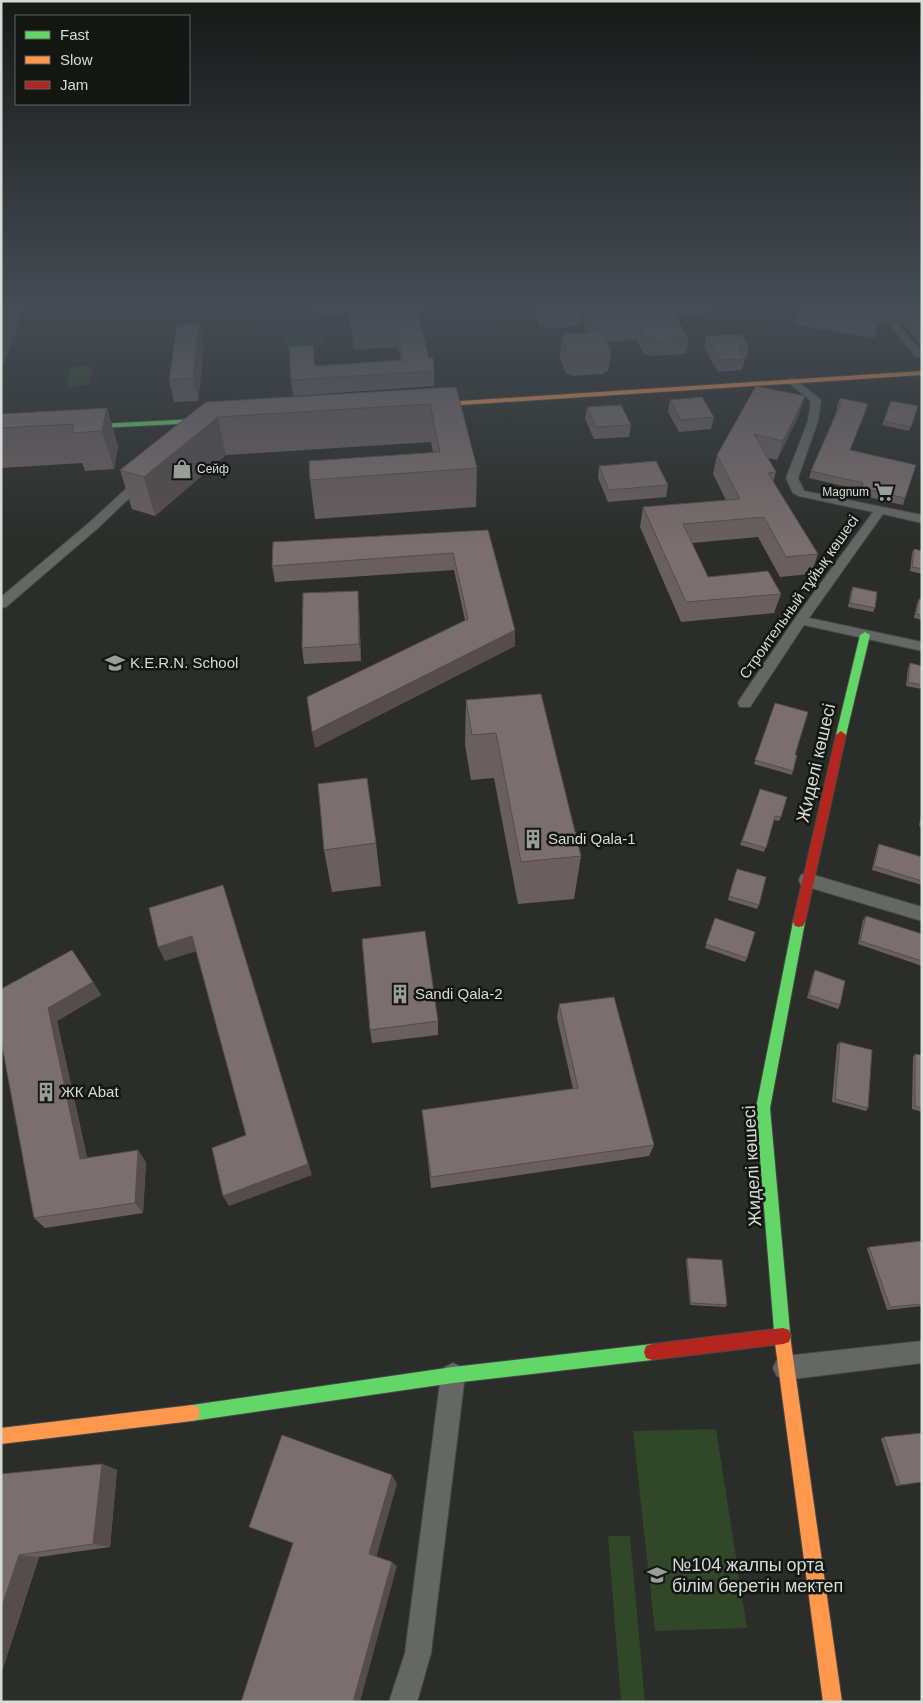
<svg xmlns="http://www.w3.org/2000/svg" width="923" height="1703" viewBox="0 0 923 1703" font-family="Helvetica,sans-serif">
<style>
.green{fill:#304828}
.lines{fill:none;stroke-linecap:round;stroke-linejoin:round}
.street-casing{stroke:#464845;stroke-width:2}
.fast-casing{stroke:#464845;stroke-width:2}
.slow-casing{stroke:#464845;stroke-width:2}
.jam-casing{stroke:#464845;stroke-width:2}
.street{fill:#646763;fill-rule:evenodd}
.fast{fill:#63d668;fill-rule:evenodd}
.slow{fill:#ff974d;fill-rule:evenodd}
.jam{fill:#b3261e;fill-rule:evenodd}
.wall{fill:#695f5f}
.shaded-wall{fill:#554d4d}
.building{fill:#7a6e6e;stroke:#554d4d}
.labels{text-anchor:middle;stroke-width:5;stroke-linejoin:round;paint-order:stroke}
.far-poi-label{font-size:12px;fill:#d6dbd5;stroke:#131613;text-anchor:start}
.street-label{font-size:15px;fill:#d6dbd5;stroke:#131613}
.poi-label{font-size:15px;fill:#d6dbd5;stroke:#131613;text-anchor:start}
.near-street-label{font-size:18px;fill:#d6dbd5;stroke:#131613}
.near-poi-label{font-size:18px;fill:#d6dbd5;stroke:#131613;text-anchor:start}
</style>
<rect width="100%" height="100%" fill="#2a2d29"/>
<!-- green -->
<g class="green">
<path d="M323,334L324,344L286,346L285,336Z"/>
<path d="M93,366L88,385L66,387L71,367Z"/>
<path d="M716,1429L747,1628L655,1631L633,1431Z"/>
<path d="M608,1536H630L645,1702H621Z"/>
</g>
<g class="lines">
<defs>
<g id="street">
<path d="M875,307H883L922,352V357H916Z"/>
<path d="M793,378L821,400L818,421L798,478L804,491L922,515V523L883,514L809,618L922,642V651L804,625L750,707H740L738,703L740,699L796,617L873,512L799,496L793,493L786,478L808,421L811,401L789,383V379Z"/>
<path d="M144,475L150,478L148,480L98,528L6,607L1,608V597L90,522L140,476Z"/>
<path d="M807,873L922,907V921L801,885L799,880L801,875Z"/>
<path d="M922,1341V1363L785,1380L777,1376L773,1368L777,1360L785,1356Z"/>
<path d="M453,1363L461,1367L465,1375L431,1653L417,1702H389L405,1653L441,1375L445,1367Z"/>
</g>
<g id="fast">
<path d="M214,418L218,420L217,422L80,429L76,427L80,425Z"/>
<path d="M865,632L870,635L846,735L841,739L836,735L860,635Z"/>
<path d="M799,917L803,918L805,922L770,1108L791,1343L789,1349L783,1351L777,1349L775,1343L756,1108L793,922L795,918Z"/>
<path d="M652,1344L658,1346L660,1352L658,1358L652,1360L453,1383L192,1421L186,1419L184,1413L186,1407L192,1405L453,1367Z"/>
</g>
<g id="slow">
<path d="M922,371V375L430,407L426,405L430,403Z"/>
<path d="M783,1335L789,1337L791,1343L842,1702H823L775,1343L777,1337Z"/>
<path d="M192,1405L198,1407L200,1413L198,1419L192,1421L1,1444V1428Z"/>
</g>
<g id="jam">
<path d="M841,731L846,735L805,922L803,926L799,927L795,926L793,922L836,735Z"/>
<path d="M783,1328L789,1330L791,1336L789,1342L783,1344L652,1360L646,1358L644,1352L646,1346L652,1344Z"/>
</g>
</defs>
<!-- street casing -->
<use href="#street" class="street-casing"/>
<!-- fast casing -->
<use href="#fast" class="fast-casing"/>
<!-- slow casing -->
<use href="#slow" class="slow-casing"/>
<!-- jam casing -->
<use href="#jam" class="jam-casing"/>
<!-- street -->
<use href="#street" class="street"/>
<!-- fast -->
<use href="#fast" class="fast"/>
<!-- slow -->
<use href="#slow" class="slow"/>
<!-- jam -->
<use href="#jam" class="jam"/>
</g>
<!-- wall -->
<g class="wall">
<path d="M318,307H341L342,316L319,317Z"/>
<path d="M348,307H423L424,310L417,311L429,358L434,371V386L293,396L291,380L315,366L401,360L398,347L354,350Z"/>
<path d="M535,307H583L581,326L546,328L545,326L540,327L535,313Z"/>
<path d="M641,307H710L705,318L674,313L689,339L686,354L650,356L649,354L644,355L637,340L607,342L611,350L608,371L604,372V374L572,376L571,374H566L560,358L561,336H565V334L588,333L584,325L585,310L640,309Z"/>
<path d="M800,307H922V346L902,323H899L890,313L886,324L878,325L874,338L796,325V319Z"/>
<path d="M706,336L749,347L746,359H745L742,370L718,372L704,348Z"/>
<path d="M204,345L198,401L174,402L169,380Z"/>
<path d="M756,386L799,415L777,460L768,458L776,472L773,482L818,554L811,574L780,577L758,537L692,543L708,577L781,594L774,613L681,622L640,527L643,507L726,500L713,474L717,455Z"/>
<path d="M456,387L477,468L476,507L315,519L310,480L433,452L431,442L226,455L155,516L132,509L120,470L206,402Z"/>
<path d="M840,398L866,411L850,450L905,498L903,505L859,495L860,490L809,478L811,471L837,410V405Z"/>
<path d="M670,400L714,417L711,429L679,432L668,412Z"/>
<path d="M891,401L918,406L909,431L882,425Z"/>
<path d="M587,407L631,425L629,437L594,439L585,419Z"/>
<path d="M107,408L118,446L114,469L85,471L82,463L1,468V414Z"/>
<path d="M599,466L668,485L666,497L608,502L598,478Z"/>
<path d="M488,530L515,646L315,748L465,620L454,570L275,582L272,566Z"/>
<path d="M914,549L922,551V574L910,571L912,553Z"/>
<path d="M853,587L875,608L873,612L848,607L851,591Z"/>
<path d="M919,599H922V620L914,618L917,603Z"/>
<path d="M359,607L361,661L304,664L302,648Z"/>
<path d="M910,663L922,666V689L906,686L908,668Z"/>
<path d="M541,694L581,856L574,899L518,904L494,778L471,780L465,745L466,700Z"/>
<path d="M775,703L795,755L793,771L792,775L754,764Z"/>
<path d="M760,789L781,817L779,821L774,820L764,852L740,845Z"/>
<path d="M922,810V827L919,826Z"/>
<path d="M376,843L381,886L332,892L324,850Z"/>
<path d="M879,844L922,857V885L872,870L877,848Z"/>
<path d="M735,873L759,905L757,909L728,900Z"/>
<path d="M866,916L922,934V966L858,944L863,920Z"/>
<path d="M715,918L747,958L745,962L705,948Z"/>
<path d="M815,970L840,1005L838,1009L807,998L813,974Z"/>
<path d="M93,982L101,995L57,1021L87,1158L146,1162L143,1213L45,1228L34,1218L1,1040Z"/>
<path d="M559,1004L654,1145L649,1156L431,1188L422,1110L573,1089L557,1018Z"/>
<path d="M438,1021V1035L372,1043L370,1030Z"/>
<path d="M840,1042L868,1108L866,1111L832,1102L837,1045Z"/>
<path d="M915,1054L922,1055V1112L912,1109L913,1057Z"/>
<path d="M922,1241V1306L887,1310L867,1249L869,1247Z"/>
<path d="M687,1258L727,1305L725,1307L690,1305L686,1261Z"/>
<path d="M922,1433V1482L896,1486L881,1439L884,1437Z"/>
<path d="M102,1464L117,1470L110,1547L39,1557L1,1674V1474Z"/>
</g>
<!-- shaded-wall -->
<g class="shaded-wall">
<path d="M4,307H24L1,371V312Z"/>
<path d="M707,307H710L705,318Z"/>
<path d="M199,323L204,345L198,401L193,378Z"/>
<path d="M805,396L799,415L777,460L783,441Z"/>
<path d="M107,408L118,446L114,469L102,431Z"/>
<path d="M218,417L226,455L155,516L144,477Z"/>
<path d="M358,591L359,607L361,661L359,644Z"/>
<path d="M515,630V646L315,748L312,732Z"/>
<path d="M228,900L312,1175L229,1206L223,1196L308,1164Z"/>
<path d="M192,936L197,951L165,961L158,947Z"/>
<path d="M93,982L101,995L57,1021L90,1170L80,1159L48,1008Z"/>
<path d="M138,1150L146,1162L143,1213L135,1203Z"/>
<path d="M102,1464L117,1470L110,1547L93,1544Z"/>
<path d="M392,1475L397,1484L376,1558L369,1554Z"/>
<path d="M19,1555L39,1557L1,1674V1609Z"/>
<path d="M392,1562L397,1566L360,1702H353Z"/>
</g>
<!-- building -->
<g class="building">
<path d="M349,307H416L429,358H433L434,371L291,380L289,347L313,345L315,366L403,360L398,332L352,335Z"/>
<path d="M641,307H670L689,339L652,341L651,339H646L639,325L594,328L585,310L640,309Z"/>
<path d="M801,307H881H869L880,320Z"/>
<path d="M910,307H922V320Z"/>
<path d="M199,323L193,378L169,380L177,325Z"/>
<path d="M602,332L611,350H605L606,352L574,354L573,352H568L561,336H566L565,334Z"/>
<path d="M741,334L749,347L738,348L745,359L721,360L706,336Z"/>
<path d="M756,386L805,396L783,441L754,434L776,472L768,473L818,554L786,557L764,517L683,524L708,577L768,571L781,594L686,602L643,507L740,499L717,455Z"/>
<path d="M456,387L477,468L310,480L309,461L440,452L430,404L218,417L144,477L120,470L206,402Z"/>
<path d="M702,397L714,417L681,420L670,400Z"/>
<path d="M840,398L868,404L850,450L916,465L905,498L861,488L863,483L811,471L840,405Z"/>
<path d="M891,401L918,406L911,427L884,421Z"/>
<path d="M621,405L631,425L596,427L587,407Z"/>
<path d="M107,408L102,431L72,433L74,424L1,428V414Z"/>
<path d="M656,461L668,485L609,490L599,466Z"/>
<path d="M488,530L515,630L312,732L307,697L468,619L453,553L272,566L273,542Z"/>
<path d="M914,549L922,551V569L912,567Z"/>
<path d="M853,587L877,592L875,608L850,603Z"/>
<path d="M358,591L359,644L302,648L303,593Z"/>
<path d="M919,599H922V615L916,614Z"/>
<path d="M910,663L922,666V685L908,682Z"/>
<path d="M541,694L581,856L521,862L496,733L472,735L466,700Z"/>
<path d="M775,703L808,712L795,755H797L793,771L755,760Z"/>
<path d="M367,778L376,843L324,850L318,784Z"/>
<path d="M760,789L787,797L781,817L775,816L766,848L742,841Z"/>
<path d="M879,844L922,857V881L874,866Z"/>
<path d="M737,869L766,877L759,905L729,896Z"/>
<path d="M223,885L308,1164L223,1196L212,1148L246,1135L192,936L158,947L149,908Z"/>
<path d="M866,916L922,934V961L860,941Z"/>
<path d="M715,918L755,932L747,958L706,944Z"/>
<path d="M425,931L438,1021L370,1030L362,939Z"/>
<path d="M72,950L93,982L48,1008L80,1159L138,1150L135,1203L34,1218L1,1040V989Z"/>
<path d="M815,970L845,981L840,1005L809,995Z"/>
<path d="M614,997L654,1145L431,1177L422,1110L578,1088L559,1004Z"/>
<path d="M840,1042L872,1050L868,1108L835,1099Z"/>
<path d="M915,1054L922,1055V1108L915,1106Z"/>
<path d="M922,1241V1304L890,1307L869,1247Z"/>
<path d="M687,1258L722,1260L727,1305L691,1303Z"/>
<path d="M922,1433V1482L900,1485L884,1437Z"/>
<path d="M282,1435L392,1475L369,1554L392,1562L353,1702H241L293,1543L249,1527Z"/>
<path d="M102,1464L93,1544L19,1555L1,1609V1474Z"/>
</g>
<!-- sky -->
<linearGradient id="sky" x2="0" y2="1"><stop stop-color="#171917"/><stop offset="0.56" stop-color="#444c54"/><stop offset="1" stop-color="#444c54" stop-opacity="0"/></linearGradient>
<rect width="923" height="545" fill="url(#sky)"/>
<!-- icons -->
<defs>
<symbol id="shop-bare" viewBox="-9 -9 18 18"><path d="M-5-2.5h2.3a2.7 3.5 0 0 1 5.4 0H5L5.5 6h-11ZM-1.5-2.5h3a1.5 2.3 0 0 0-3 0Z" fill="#9a9e99" stroke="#131613" stroke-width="2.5" paint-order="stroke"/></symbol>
<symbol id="supermarket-bare" viewBox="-9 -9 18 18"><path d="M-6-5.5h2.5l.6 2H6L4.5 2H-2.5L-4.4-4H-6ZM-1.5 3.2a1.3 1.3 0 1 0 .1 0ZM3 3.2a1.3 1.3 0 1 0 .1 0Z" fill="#9a9e99" stroke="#131613" stroke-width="2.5" paint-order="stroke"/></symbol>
<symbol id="school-bare" viewBox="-9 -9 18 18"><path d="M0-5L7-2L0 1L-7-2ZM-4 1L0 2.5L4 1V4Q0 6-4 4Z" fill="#9a9e99" stroke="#131613" stroke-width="2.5" paint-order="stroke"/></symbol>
<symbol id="building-bare" viewBox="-9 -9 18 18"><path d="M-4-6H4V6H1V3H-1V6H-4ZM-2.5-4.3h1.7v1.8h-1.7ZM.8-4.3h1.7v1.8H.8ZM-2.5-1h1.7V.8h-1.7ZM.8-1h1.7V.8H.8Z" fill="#9a9e99" stroke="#131613" stroke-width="2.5" paint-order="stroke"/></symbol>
</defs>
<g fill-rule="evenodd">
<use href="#shop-bare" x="168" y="455" width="28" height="28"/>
<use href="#supermarket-bare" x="870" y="478" width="28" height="28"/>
<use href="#school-bare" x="101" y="649" width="28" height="28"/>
<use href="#building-bare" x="519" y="825" width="28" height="28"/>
<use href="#building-bare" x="386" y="980" width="28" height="28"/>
<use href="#building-bare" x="32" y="1078" width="28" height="28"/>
<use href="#school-bare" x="643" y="1561" width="28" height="28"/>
</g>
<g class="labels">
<!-- far-poi labels -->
<g class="far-poi-label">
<text x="197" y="473">Сейф</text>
<text x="869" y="496" text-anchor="end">Magnum</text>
</g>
<!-- street labels -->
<g class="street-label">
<text transform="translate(799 597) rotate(-55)" y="5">Строительный тұйық көшесі</text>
</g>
<!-- poi labels -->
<g class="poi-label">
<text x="130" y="668">K.E.R.N. School</text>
<text x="548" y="844">Sandi Qala-1</text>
<text x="415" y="999">Sandi Qala-2</text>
<text x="61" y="1097">ЖК Abat</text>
</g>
<!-- near-street labels -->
<g class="near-street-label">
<text transform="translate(816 763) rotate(-77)" y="6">Жиделі көшесі</text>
<text transform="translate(752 1166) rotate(-93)" y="6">Жиделі көшесі</text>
</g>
<!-- near-poi labels -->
<g class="near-poi-label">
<text x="672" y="1571">№104 жалпы орта<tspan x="672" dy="21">білім беретін мектеп</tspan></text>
</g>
</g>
<!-- border -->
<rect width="923" height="1703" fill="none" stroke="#d6dbd5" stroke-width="5"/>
<!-- legend -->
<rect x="15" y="15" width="175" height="90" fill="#131613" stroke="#616561"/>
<rect x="25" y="31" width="25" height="8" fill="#63d668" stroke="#616561"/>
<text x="60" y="40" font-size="15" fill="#d6dbd5">Fast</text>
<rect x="25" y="56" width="25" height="8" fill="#ff974d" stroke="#616561"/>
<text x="60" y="65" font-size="15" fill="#d6dbd5">Slow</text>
<rect x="25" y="81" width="25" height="8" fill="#b3261e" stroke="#616561"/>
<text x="60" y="90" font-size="15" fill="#d6dbd5">Jam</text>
</svg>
